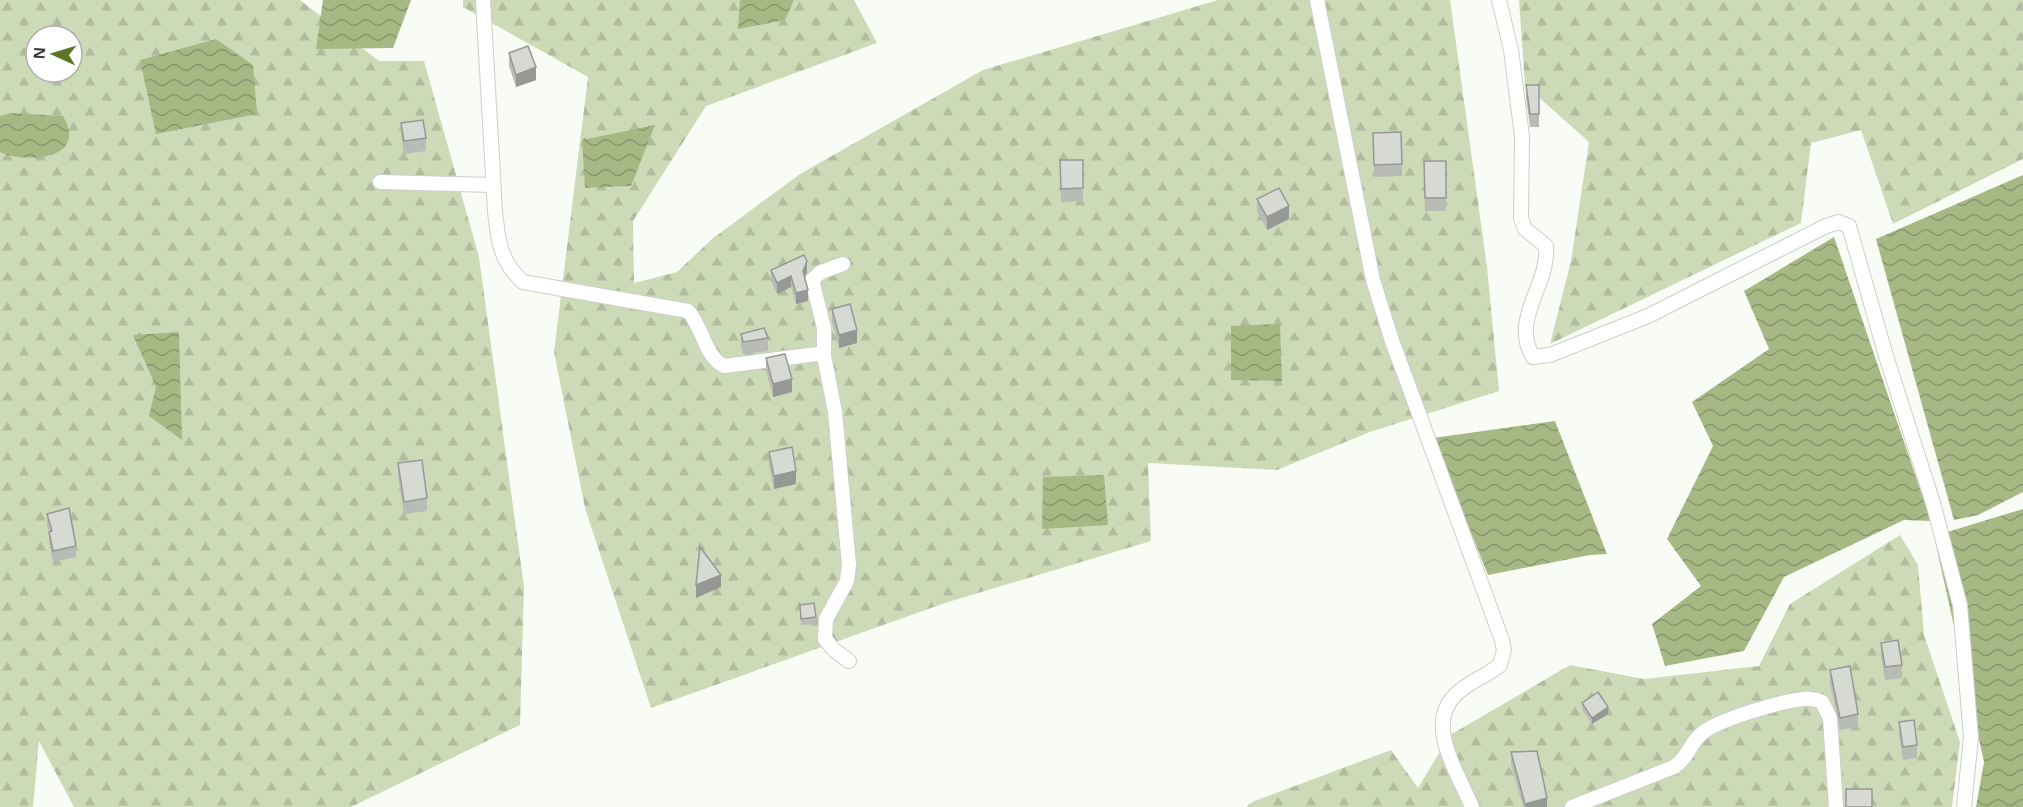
<svg xmlns="http://www.w3.org/2000/svg" width="2023" height="807" font-family="Arial,sans-serif">
<style>
.forest{fill:url(#forest-firs);fill-rule:evenodd}
.water{fill:url(#water-waves)}
.lines{fill:none;stroke-linecap:round;stroke-linejoin:round}
.minor-casing{stroke:#cccfc8;stroke-width:16}
.minor{stroke:#fff;stroke-width:14}
.wall{fill:#b9bbb5}
.shaded-wall{fill:#969894}
.building{fill:#d7d9d3;stroke:#969894;stroke-width:1.5}
</style>
<defs>
<pattern id="forest-firs" width="22" height="20" patternUnits="userSpaceOnUse" patternTransform="scale(1.5)"><rect width="22" height="20" fill="#cddab8"/><path d="M5 1l3.5 6h-7zM16 11l3.5 6h-7z" fill="#b1bc9f"/></pattern>
<pattern id="water-waves" width="16" height="10" patternUnits="userSpaceOnUse" patternTransform="scale(1.5)"><rect width="16" height="10" fill="#a6b985"/><path d="M0 5q4-4 8 0t8 0" fill="none" stroke="#88976e"/></pattern>
</defs>
<rect width="100%" height="100%" fill="#f9fcf5"/>
<!-- forest -->
<g class="forest">
<path d="M0,0H300L379,61H424L479,257L524,587L520,725L351,807H74L39,741L33,807H0ZM36,36H72V72H36Z"/>
<polygon points="463,0 854,0 877,43 706,106 633,221 634,283 677,272 712,239 800,174 983,70 1218,0 1450,0 1487,267 1499,391 1370,432 1277,470 1148,463 1151,541 945,603 651,708 585,508 554,352 588,77 463,7"/>
<polygon points="1519,0 2023,0 2023,159 1893,224 1861,130 1811,143 1801,223 1550,344 1571,261 1589,142 1525,85"/>
<polygon points="1900,535 1918,565 1924,635 1960,742 1952,807 1246,807 1252,802 1391,750 1418,788 1450,735 1570,665 1644,679 1759,666 1790,604"/>
</g>
<!-- water -->
<g class="water">
<polygon points="323,0 411,0 393,48 316,49"/>
<polygon points="740,0 794,0 785,20 738,29"/>
<polygon points="216,39 253,65 257,114 156,134 140,60"/>
<path d="M11,113L63,116C89,160 26,164 0,152V116Z"/>
<polygon points="655,125 631,186 585,188 582,140"/>
<polygon points="2023,175 2023,492 1978,515 1954,520 1876,239"/>
<polygon points="1834,237 1931,521 1904,520 1784,577 1744,651 1665,666 1652,624 1701,586 1667,539 1713,446 1692,402 1769,349 1744,291"/>
<polygon points="1280,324 1282,381 1231,380 1231,326"/>
<polygon points="179,332 182,440 149,416 156,387 133,335"/>
<polygon points="1555,421 1607,554 1590,555 1488,575 1433,438"/>
<polygon points="1104,475 1108,525 1042,529 1043,477"/>
<polygon points="2023,509 2023,807 1976,807 1984,762 1934,536"/>
</g>
<g class="lines">
<defs>
<g id="minor">
<path d="M483,0L495,211C498,241 500,261 523,282L688,311C703,327 704,356 724,366L817,354L824,356L835,412L849,565L847,581L826,619L825,639L834,650L849,661"/>
<path d="M1317,0L1373,280L1391,338L1502,640L1504,650L1500,665C1488,675 1473,680 1461,690C1421,720 1457,770 1472,807"/>
<path d="M1499,0L1511,50L1522,136L1521,218L1525,229L1546,246C1550,284 1510,319 1533,357L1550,355L1648,316L1826,226L1839,222L1849,226L1886,356L1933,503L1960,605L1971,737L1964,807"/>
<polyline points="380,182 493,185"/>
<polyline points="824,356 824,328 812,280 821,272 843,264"/>
<path d="M1572,807L1674,767C1688,758 1689,745 1700,735C1715,720 1782,701 1804,699C1810,698 1817,700 1822,702L1830,718L1836,807"/>
</g>
</defs>
<!-- minor casing -->
<use href="#minor" class="minor-casing"/>
<!-- minor -->
<use href="#minor" class="minor"/>
</g>
<!-- wall -->
<g class="wall">
<polygon points="509,53 536,80 516,87 509,66"/>
<polygon points="1526,85 1539,85 1539,127 1530,127 1526,98"/>
<polygon points="401,123 426,138 426,151 404,154 401,136"/>
<polygon points="1401,132 1402,176 1374,177 1373,133"/>
<polygon points="1060,160 1083,160 1083,201 1061,202"/>
<polygon points="1424,161 1446,161 1446,211 1425,211"/>
<polygon points="1257,199 1289,219 1267,230 1257,211"/>
<polygon points="771,270 807,272 805,278 808,301 796,304 791,287 777,294 771,281"/>
<polygon points="832,309 857,343 839,348 832,322"/>
<polygon points="741,334 768,338 768,351 743,354 741,347"/>
<polygon points="766,358 792,392 773,397 766,370"/>
<polygon points="769,452 796,484 774,489 769,465"/>
<polygon points="398,463 427,498 427,511 404,514 398,476"/>
<polygon points="47,514 76,546 76,557 53,562 49,543 49,532 47,525"/>
<polygon points="800,605 816,617 816,624 801,625"/>
<polygon points="1881,643 1902,665 1902,678 1885,680 1881,655"/>
<polygon points="1830,670 1858,714 1858,727 1840,730 1830,683"/>
<polygon points="1582,703 1608,714 1592,724 1582,709"/>
<polygon points="1899,722 1917,745 1917,758 1903,760 1899,735"/>
<polygon points="1511,752 1547,807 1523,807 1511,764"/>
</g>
<!-- shaded-wall -->
<g class="shaded-wall">
<polygon points="536,67 536,80 516,87 516,75"/>
<polygon points="1289,206 1289,219 1267,230 1267,217"/>
<polygon points="807,261 807,272 803,282 803,271"/>
<polygon points="791,276 791,287 777,294 777,283"/>
<polygon points="808,290 808,301 796,304 796,293"/>
<polygon points="857,330 857,343 839,348 839,335"/>
<polygon points="792,379 792,392 773,397 773,384"/>
<polygon points="796,471 796,484 774,489 774,476"/>
<polygon points="721,575 721,587 696,598 696,585"/>
<polygon points="1608,707 1608,714 1592,724 1592,718"/>
<polygon points="1547,798 1547,807 1525,807 1525,804"/>
</g>
<!-- building -->
<g class="building">
<polygon points="528,46 536,67 516,75 509,53"/>
<polygon points="1526,85 1539,85 1539,114 1530,114"/>
<polygon points="423,120 426,138 404,141 401,123"/>
<polygon points="1401,132 1402,164 1374,165 1373,133"/>
<polygon points="1060,160 1083,160 1083,188 1061,189"/>
<polygon points="1424,161 1446,161 1446,198 1425,198"/>
<polygon points="1279,188 1289,206 1267,217 1257,199"/>
<polygon points="804,255 807,261 803,271 808,290 796,293 791,276 777,283 771,270"/>
<polygon points="850,304 857,330 839,335 832,309"/>
<polygon points="764,328 768,338 743,342 741,334"/>
<polygon points="785,354 792,379 773,384 766,358"/>
<polygon points="792,447 796,471 774,476 769,452"/>
<polygon points="422,460 427,498 404,502 398,463"/>
<polygon points="69,508 76,546 53,551 49,532 52,531 47,514"/>
<polygon points="700,547 721,575 696,585"/>
<polygon points="814,603 816,617 801,619 800,605"/>
<polygon points="1898,640 1902,665 1885,667 1881,643"/>
<polygon points="1850,666 1858,714 1840,718 1830,670"/>
<polygon points="1598,692 1608,707 1592,718 1582,703"/>
<polygon points="1914,720 1917,745 1903,747 1899,722"/>
<polygon points="1537,751 1547,798 1525,804 1511,752"/>
<rect x="1846" y="789" width="26" height="18"/>
</g>
<!-- north arrow -->
<g transform="translate(54 54) rotate(274)"><circle r="28" fill="#ffffff" stroke="#afafaf" stroke-width="1.5"/>
<path d="M0-4.5L10 22L0 15L-10 22Z" fill="#5c7425"/>
<text y="-9" font-size="16" font-weight="bold" text-anchor="middle" fill="#373836">N</text>
</g>
</svg>
